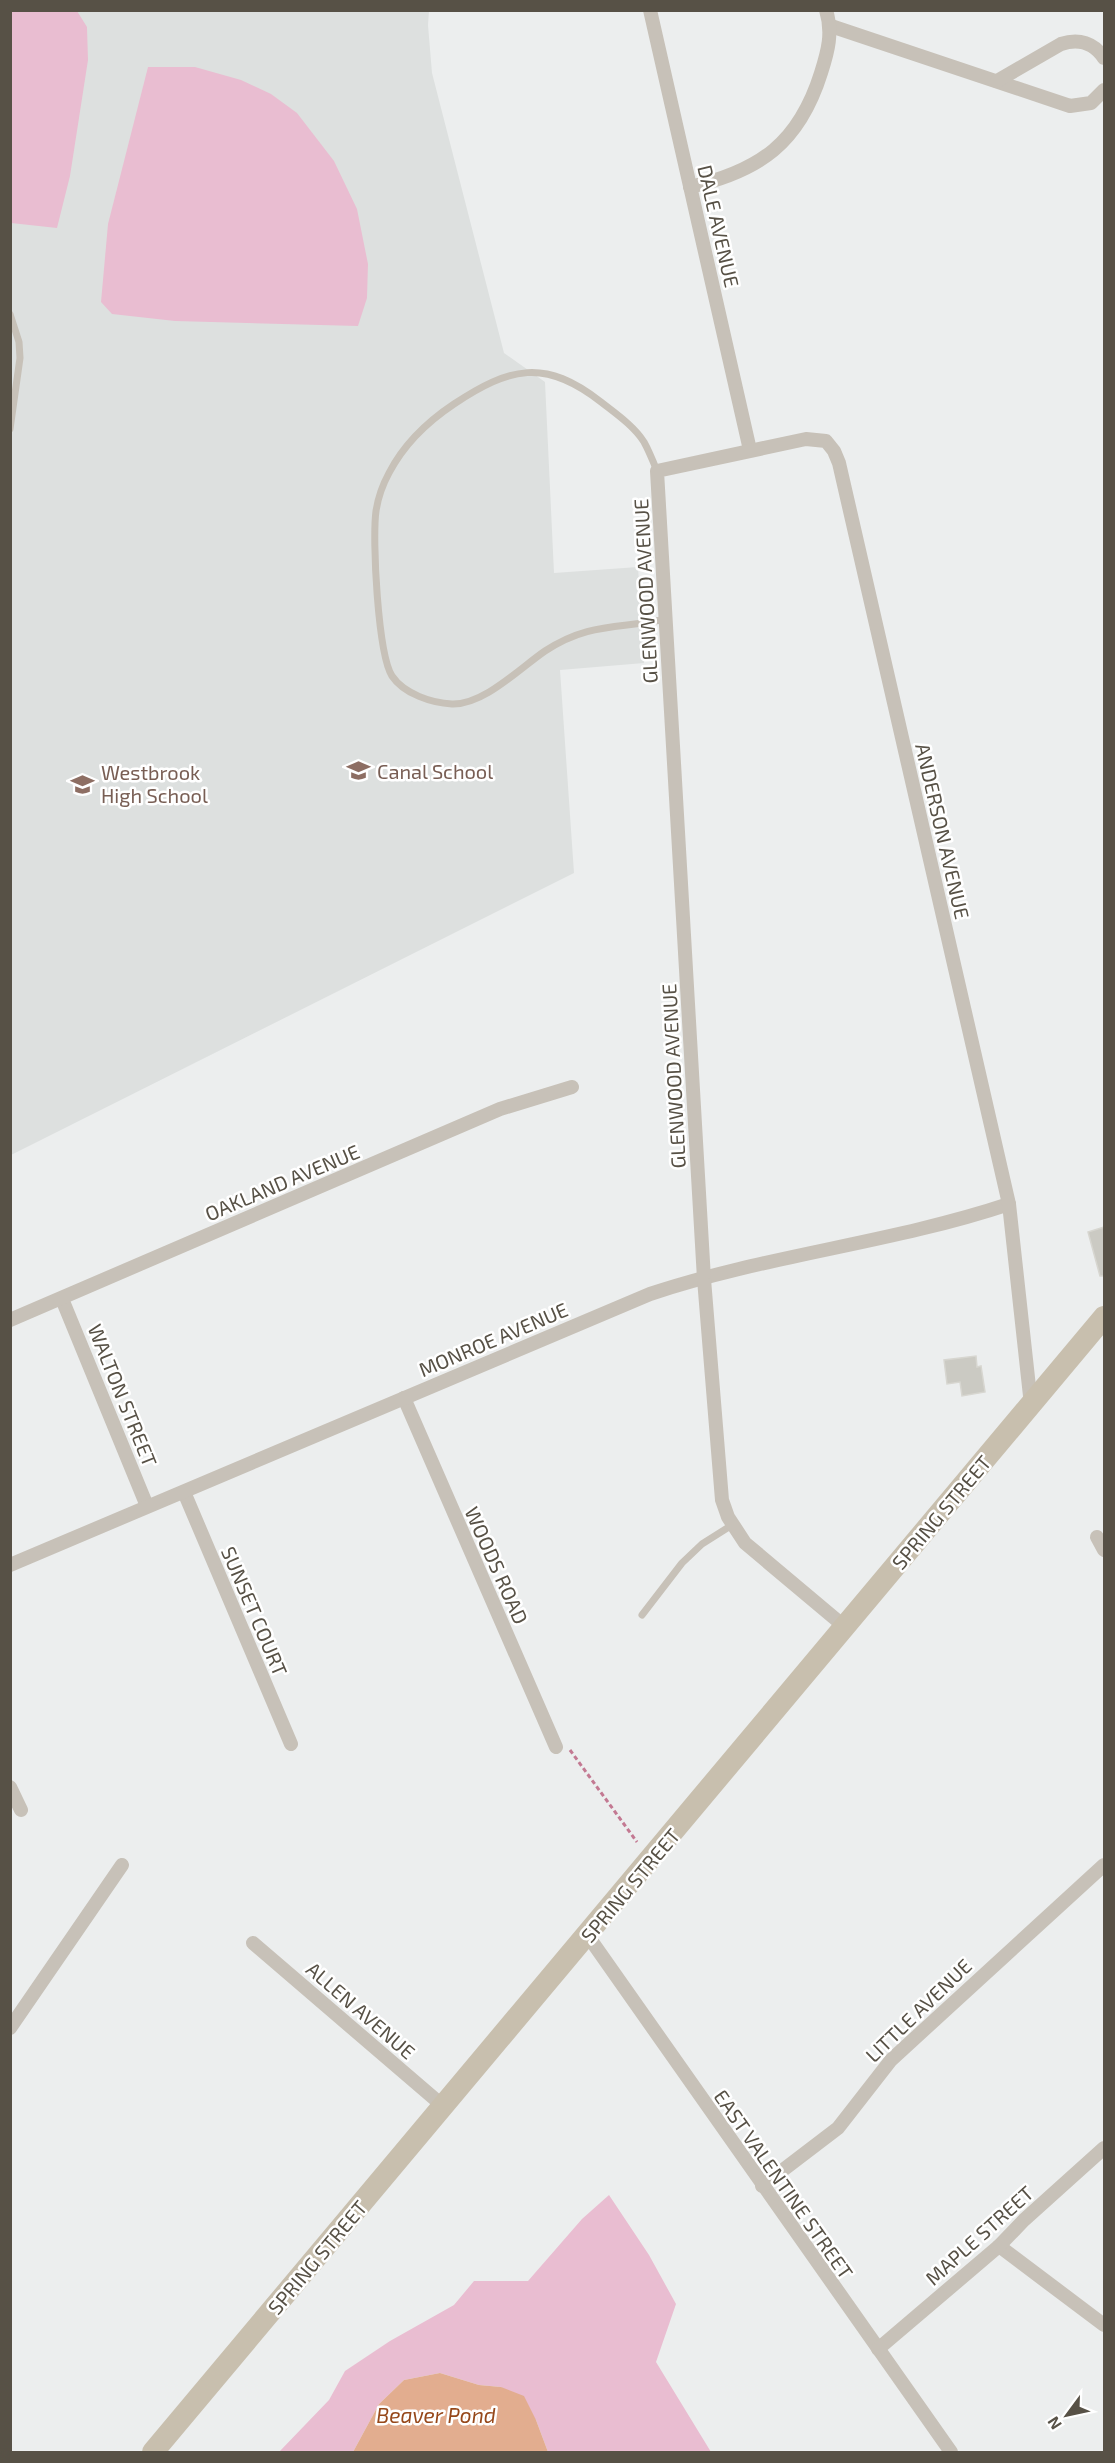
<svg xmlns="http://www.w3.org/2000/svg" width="1115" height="2463" font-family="'Exo 2',sans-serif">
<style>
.education{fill:#dde0df}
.green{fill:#e9bdd1}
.water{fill:#e2ad8f}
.building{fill:#cbcac3;stroke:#d7d6d0;stroke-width:1.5}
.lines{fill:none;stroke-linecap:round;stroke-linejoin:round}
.path{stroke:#c37992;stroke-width:3;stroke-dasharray:4.5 3;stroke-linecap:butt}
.service{stroke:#c7c1b8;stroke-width:7}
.minor{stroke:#c7c1b8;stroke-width:14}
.primary{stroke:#c8bfae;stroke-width:22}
.labels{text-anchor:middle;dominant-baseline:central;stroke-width:5;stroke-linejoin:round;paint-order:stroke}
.street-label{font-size:20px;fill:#575146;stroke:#fff}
.education-label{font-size:20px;fill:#785e54;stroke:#fff;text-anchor:start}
.water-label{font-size:21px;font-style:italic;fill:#96481a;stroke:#fff}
</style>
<rect width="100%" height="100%" fill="#eceeee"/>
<!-- education -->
<polygon class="education" points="11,11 429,11 428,25 432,73 504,353 545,382 554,573 638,567 644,663 560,670 574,873 11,1155"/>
<!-- green -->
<g class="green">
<polygon points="11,10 77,11 87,27 88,60 70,176 57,228 11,223"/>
<polygon points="148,67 195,67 241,80 271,94 297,113 334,161 357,209 368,264 367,298 358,326 175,321 112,314 101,302 108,224"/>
<polygon points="609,2195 649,2255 676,2304 656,2362 711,2452 548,2452 536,2420 501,2387 479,2385 440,2373 404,2380 379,2404 353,2452 279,2452 329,2400 345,2371 390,2341 454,2305 474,2281 528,2281 582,2219"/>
</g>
<!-- water -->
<polygon class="water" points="440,2373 479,2385 501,2387 524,2396 536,2420 548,2452 353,2452 379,2404 404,2380"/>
<!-- building -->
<g class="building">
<polygon points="1104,1227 1104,1276 1100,1276 1088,1232"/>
<polygon points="976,1356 977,1367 981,1366 985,1392 962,1396 960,1382 947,1384 944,1360"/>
</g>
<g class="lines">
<!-- path -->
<polyline class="path" points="570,1750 637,1842"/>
<!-- service -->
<g class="service">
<polyline points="10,314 19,342 20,358 10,429"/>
<path d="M657,471C653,461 649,451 644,442C634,426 615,413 601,402C545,358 510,367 454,404C427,422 404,444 389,473C383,484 378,498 376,511C372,539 378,654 392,676C404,694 432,703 452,704C484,705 520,668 545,651C589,622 619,629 666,619"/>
<polyline points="642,1615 682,1563 702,1544 732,1525"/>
</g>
<!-- minor -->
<g class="minor">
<polyline points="650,10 750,450"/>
<polyline points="831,26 1070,106 1091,103 1104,90"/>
<path d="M997,81L1061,44C1079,38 1094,43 1104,58"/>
<path d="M690,187C760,171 799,143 821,73C828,51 833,33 826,10"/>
<polyline points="62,1299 147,1506"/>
<polyline points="10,1320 500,1109 572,1087"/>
<polyline points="404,1398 556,1747"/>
<polyline points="184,1492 291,1744"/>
<polyline points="1097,1537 1104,1550"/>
<path d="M10,1565L650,1294C767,1255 892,1243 1009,1204"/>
<polyline points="845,1627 745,1543 728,1517 722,1500 704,1279 657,471 806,439 826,441 834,451 839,463 1009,1204 1031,1405"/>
<polyline points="10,1787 21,1810"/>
<polyline points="588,1936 951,2452"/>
<polyline points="253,1943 443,2106"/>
<polyline points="10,2028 122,1865"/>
<polyline points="762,2186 838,2128 891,2060 1104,1865"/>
<polyline points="999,2246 1104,2325"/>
<polyline points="878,2349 999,2246 1024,2220 1104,2148"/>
</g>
<!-- primary -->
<polyline class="primary" points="153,2452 1104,1317"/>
</g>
<!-- icons -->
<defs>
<symbol id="school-bare" viewBox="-9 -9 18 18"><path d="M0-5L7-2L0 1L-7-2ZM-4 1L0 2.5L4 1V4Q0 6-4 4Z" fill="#8d6e63" stroke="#fff" stroke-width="2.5" paint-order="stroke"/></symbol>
</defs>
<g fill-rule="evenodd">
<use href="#school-bare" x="342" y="754" width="33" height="33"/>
<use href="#school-bare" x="66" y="768" width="33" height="33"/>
</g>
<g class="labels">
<!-- street labels -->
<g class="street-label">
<text transform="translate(719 226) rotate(77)">DALE AVENUE</text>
<text transform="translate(645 591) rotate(-93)">GLENWOOD AVENUE</text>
<text transform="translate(943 831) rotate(77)">ANDERSON AVENUE</text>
<text transform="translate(673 1076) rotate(-93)">GLENWOOD AVENUE</text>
<text transform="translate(282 1182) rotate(-23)">OAKLAND AVENUE</text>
<text transform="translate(493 1339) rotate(-23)">MONROE AVENUE</text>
<text transform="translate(123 1395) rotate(68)">WALTON STREET</text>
<text transform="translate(941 1512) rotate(-50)">SPRING STREET</text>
<text transform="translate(497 1565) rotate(66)">WOODS ROAD</text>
<text transform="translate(255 1611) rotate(67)">SUNSET COURT</text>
<text transform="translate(630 1885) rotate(-50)">SPRING STREET</text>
<text transform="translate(361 2010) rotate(41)">ALLEN AVENUE</text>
<text transform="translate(918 2010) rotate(-44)">LITTLE AVENUE</text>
<text transform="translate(784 2184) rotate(55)">EAST VALENTINE STREET</text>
<text transform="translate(979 2235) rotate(-42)">MAPLE STREET</text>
<text transform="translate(317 2257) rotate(-50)">SPRING STREET</text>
</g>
<!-- education labels -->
<g class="education-label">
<text x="377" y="771">Canal School</text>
<text x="101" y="772">Westbrook<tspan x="101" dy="23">High School</tspan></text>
</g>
<!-- water labels -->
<g class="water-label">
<text x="436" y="2414">Beaver Pond</text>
</g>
</g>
<!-- border -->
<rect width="1115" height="2463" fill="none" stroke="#575146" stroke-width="24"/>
<!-- north arrow -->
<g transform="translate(1067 2415) rotate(237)" stroke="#ffffff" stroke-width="4.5" paint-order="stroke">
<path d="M0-4.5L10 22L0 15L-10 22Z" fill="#575146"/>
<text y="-9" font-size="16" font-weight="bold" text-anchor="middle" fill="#575146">N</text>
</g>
</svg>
